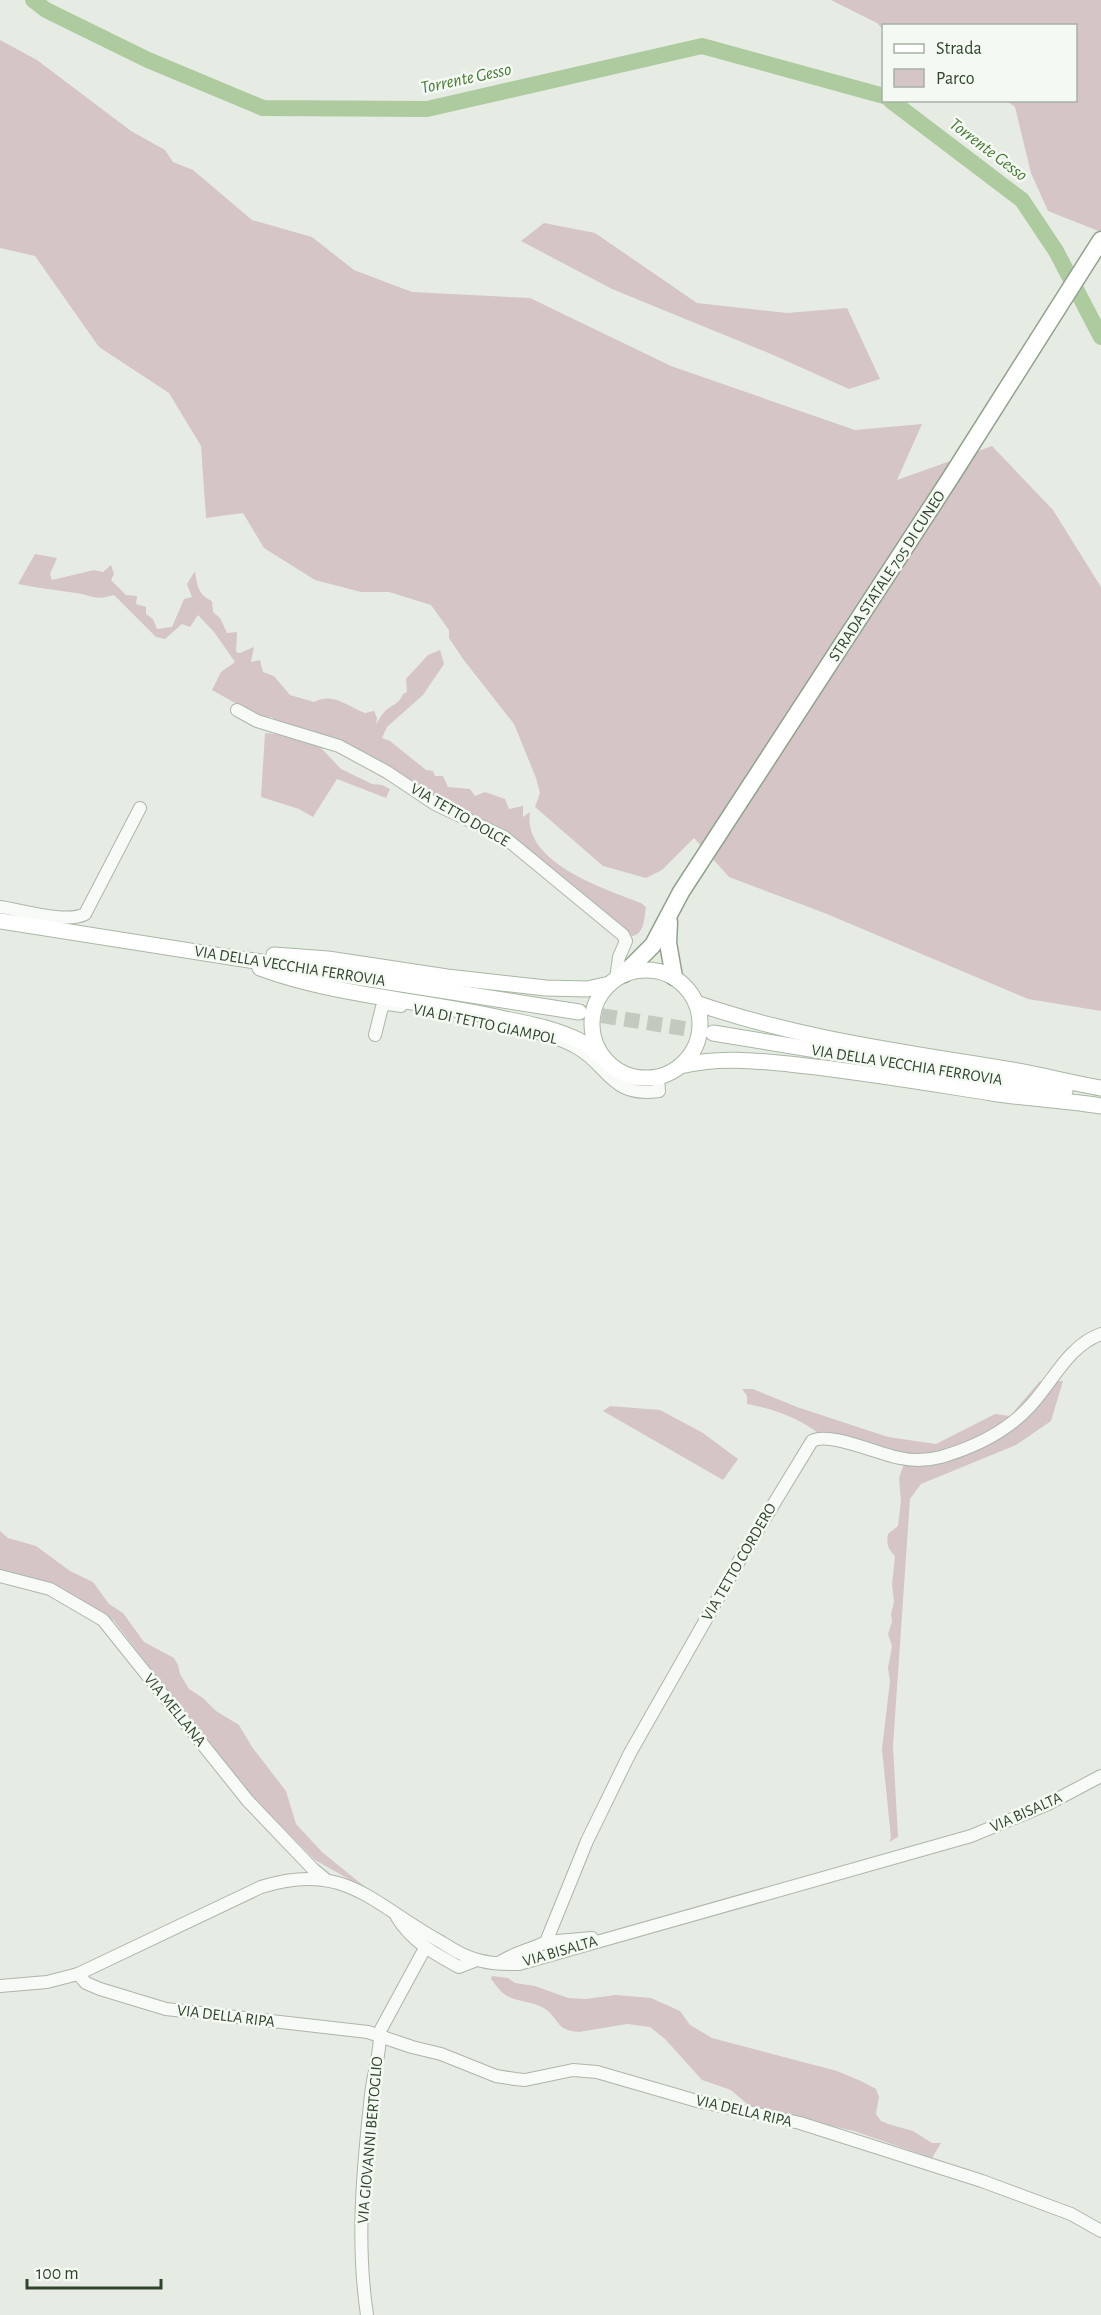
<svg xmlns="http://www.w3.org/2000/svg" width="1101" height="2315" font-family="'Alegreya Sans',sans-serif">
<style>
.green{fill:#d5c5c7}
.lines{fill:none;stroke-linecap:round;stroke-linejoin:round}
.river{stroke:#aecb9f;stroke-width:16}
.major-tunnel{stroke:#c2cabf;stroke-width:15;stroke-dasharray:15 8;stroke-linecap:butt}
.minor-casing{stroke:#acb6a9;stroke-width:14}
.major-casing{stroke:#a8b7a3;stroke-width:17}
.highway-casing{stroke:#91a28b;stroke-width:19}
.minor{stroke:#f7faf6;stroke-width:12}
.major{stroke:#fff;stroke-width:15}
.highway{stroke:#fff;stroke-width:16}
.labels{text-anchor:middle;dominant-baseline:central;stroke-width:5;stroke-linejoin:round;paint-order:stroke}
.street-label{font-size:16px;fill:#30442b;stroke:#f5f9f4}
.water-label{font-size:18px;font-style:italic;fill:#497835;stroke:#f5f9f4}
</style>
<rect width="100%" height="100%" fill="#e6ece4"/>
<!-- green -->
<g class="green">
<polygon points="831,0 1101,0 1101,232 1048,211 1031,173 1015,107 1007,101 1076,100 1076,26 884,26 883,29 877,23"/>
<polygon points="0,40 37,60 131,131 165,150 173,162 193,170 252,220 312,237 354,270 412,292 530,298 671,366 855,430 922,424 897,480 992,446 1053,510 1101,587 1101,1011 1028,999 827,914 729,877 694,838 662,870 646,878 603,866 535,807 540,793 536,778 514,724 463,659 449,638 449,630 431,605 389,592 361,592 315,580 264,548 243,513 206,518 201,446 169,393 99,347 35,256 0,248"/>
<polygon points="544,223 595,233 697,303 787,313 847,308 880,379 849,389 771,354 612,289 521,241"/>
<path d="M35,554L57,558L50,574L52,580L94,570L103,572L111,565L114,574L111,580L126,595L137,596L136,604L146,607V614L153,619L157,629L172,627L184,599L192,597L187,584L195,571C197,585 198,595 212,601L213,612L220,618L227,633L237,632L236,652L240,653L254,647L251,662L260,660L263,672L274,676L290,695L314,702C334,692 346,706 365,713L374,711L377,718L376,724C379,720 381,715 385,711C392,704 399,705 403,694L407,692L406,679L428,655L440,650L444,664L423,695L387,727L382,738L390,741L426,770L433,771L435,776H443L448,787L470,789L475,796L485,792L505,799L509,809L523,806V817L530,812C522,863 605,889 641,903L646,907C644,918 645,934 632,936L541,863L513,836L431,798L393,768L326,736L305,739L321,748L341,769L372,784L382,785L390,789L386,798L337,779L313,817L299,809L261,797L265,733L287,735L288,727L271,717H260L212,690L221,672L235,662L214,632L198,615L190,627L182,624L165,639L156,637L114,595C92,601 96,596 76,593C57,590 38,588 18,584Z"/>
<path d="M1040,1381H1063L1051,1421L1016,1445L921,1484L910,1499L893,1746L898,1837L889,1842L891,1838L882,1749L890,1681L888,1668L892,1646L888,1634L892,1622L891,1614L894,1602L892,1585L895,1556C888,1549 886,1544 888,1534L898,1526L901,1501L899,1478L906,1458L818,1433C797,1417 773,1409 747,1404V1396L742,1389H753L797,1407L888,1437L936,1444L995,1414L1010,1416Z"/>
<polygon points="610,1406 660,1410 703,1433 738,1459 723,1480 603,1411"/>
<path d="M0,1531L8,1538L36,1546L70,1571L93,1582L109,1604L123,1613L144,1642L174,1658L178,1665L180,1674L189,1689L203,1698L216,1711L239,1725L252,1747L286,1791L296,1824L322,1852L370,1891L315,1860L241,1786L114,1621C77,1593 44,1584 0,1573Z"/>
<path d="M492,1976L508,1978L515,1983L535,1986L568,1998L585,1999L616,1995L651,1998L680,2011L690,2025L712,2038L837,2071L861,2081L876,2089L879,2097L876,2114L881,2121L888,2124L913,2131L932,2143H941L932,2158L854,2131L757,2109L747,2104L731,2090L702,2080L665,2039L650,2027L627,2024L579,2032C557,2030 560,2022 548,2011C536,2001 520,2003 507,1996C500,1992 496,1985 491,1979Z"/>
</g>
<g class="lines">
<!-- river -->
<g class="river">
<polyline points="33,0 46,10 148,60 263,108 427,109 702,46 884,96"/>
<polyline points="890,100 1022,200 1056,251 1101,337"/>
</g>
<!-- major-tunnel -->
<polyline class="major-tunnel" points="579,1012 713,1033"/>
<defs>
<g id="minor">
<polyline points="237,710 257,721 339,746 387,772 435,804 504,837 623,935 626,941 619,957 616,979"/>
<path d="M0,907C22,910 66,924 85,914L140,808"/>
<path d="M506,1026C529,1031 557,1036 577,1048C609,1066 611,1098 659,1091L658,1077"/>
<polyline points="375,1035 382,1007 388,1004 401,1006"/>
<polyline points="0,1576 50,1589 103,1620 248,1801 313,1869 325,1879"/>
<path d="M397,1917C411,1941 435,1954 459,1967L477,1960"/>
<polyline points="546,1942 592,1938"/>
<path d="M499,1963C513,1953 530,1950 546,1942L587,1841L630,1753L742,1556L812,1441C829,1431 880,1455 900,1458C913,1461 929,1460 941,1457C975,1447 1008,1431 1031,1405C1054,1380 1068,1346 1101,1334"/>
<polyline points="78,1974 86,1983 100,1989 166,2009 368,2032 412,2047 441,2054 496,2076 515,2079 525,2080 573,2070 597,2072 697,2101 800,2123 982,2181 1071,2214 1101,2231"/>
<path d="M0,1986L47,1982L78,1974L261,1887C346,1860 373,1905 441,1942C452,1949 464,1957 478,1960C491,1964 505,1964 519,1964L971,1836L1048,1804L1101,1776"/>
<path d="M367,2315C356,2242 363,2168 371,2095C373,2074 381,2052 380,2031L425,1948"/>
</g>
<g id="major">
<polyline points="0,921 579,1012"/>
<polyline points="274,955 328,959 447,977 546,988 587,989 610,984"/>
<path d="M260,968C338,997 424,1000 505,1019C530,1024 557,1029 580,1041C589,1045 597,1054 605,1060"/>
<circle cx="646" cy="1024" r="54"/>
<path d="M696,1003C800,1039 904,1052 1012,1070C1042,1075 1071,1083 1101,1088"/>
<polyline points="713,1033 1065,1091"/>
<path d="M680,1066C719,1056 759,1061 798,1065C863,1072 928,1083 992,1093C1028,1099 1065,1100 1101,1106"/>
</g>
<g id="highway">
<polyline points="669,922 668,943 674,977"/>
<polyline points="624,974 653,945 681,892 949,480 1101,240"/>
</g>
</defs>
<!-- minor casing -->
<use href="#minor" class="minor-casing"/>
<!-- major casing -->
<use href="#major" class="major-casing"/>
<!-- highway casing -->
<use href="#highway" class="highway-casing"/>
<!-- minor -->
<use href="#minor" class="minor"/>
<!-- major -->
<use href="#major" class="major"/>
<!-- highway -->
<use href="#highway" class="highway"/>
</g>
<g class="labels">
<!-- street labels -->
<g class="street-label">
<text transform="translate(887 576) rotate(-57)">STRADA STATALE 705 DI CUNEO</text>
<text transform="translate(460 815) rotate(30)">VIA TETTO DOLCE</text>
<text transform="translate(290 966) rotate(9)">VIA DELLA VECCHIA FERROVIA</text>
<text transform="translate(485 1024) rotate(12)">VIA DI TETTO GIAMPOL</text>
<text transform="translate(907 1065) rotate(9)">VIA DELLA VECCHIA FERROVIA</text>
<text transform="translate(739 1562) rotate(-60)">VIA TETTO CORDERO</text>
<text transform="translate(175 1710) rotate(51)">VIA MELLANA</text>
<text transform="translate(1026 1812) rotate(-24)">VIA BISALTA</text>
<text transform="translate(560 1951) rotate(-16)">VIA BISALTA</text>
<text transform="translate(226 2016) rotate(7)">VIA DELLA RIPA</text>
<text transform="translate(744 2111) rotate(13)">VIA DELLA RIPA</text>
<text transform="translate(370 2140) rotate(-85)">VIA GIOVANNI BERTOGLIO</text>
</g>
<!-- water labels -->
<g class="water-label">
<text transform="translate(466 79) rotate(-12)">Torrente Gesso</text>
<text transform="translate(988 150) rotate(37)">Torrente Gesso</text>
</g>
</g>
<!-- legend -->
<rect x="882" y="24" width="195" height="78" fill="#f5f9f4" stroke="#a6b1a4" stroke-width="1.5"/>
<rect x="894" y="44" width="30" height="9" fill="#ffffff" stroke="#a6b1a4" stroke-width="1.5"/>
<text x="936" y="54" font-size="18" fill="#30442b">Strada</text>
<rect x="894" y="69" width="30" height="18" fill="#d5c5c7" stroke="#a6b1a4" stroke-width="1.5"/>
<text x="936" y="84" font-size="18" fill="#30442b">Parco</text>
<!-- scale -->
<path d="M27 2279v9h134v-9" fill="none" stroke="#30442b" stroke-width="3"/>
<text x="36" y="2279" font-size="18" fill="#30442b" stroke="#f5f9f4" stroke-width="4.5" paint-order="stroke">100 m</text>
</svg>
